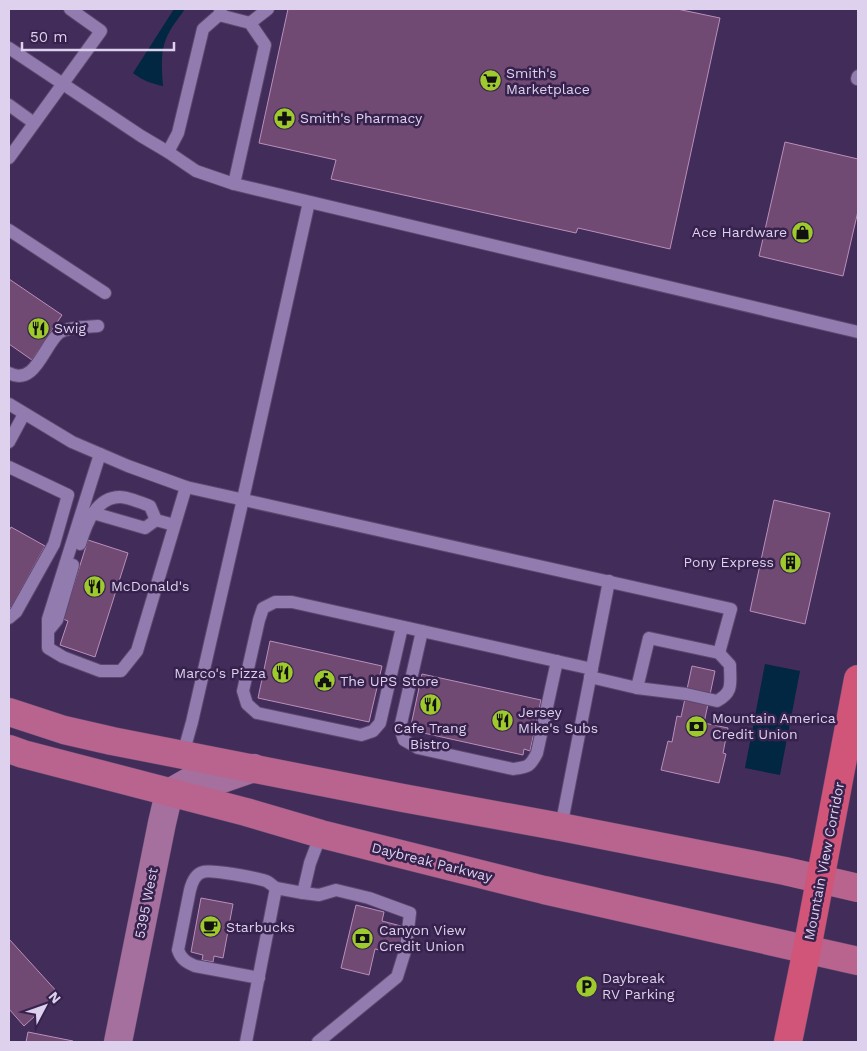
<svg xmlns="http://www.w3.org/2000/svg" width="867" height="1051" font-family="'Work Sans',sans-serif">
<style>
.water{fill:#012742}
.building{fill:#704a72;stroke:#b98fbb}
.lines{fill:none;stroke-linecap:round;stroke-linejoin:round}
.lane-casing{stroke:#5b486e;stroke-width:14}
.secondary-casing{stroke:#5b486e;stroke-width:29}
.primary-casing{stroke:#5b486e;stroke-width:29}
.highway-casing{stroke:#5b486e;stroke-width:29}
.lane{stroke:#927bae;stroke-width:12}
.secondary{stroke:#a56f9e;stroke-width:28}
.primary{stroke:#b8648e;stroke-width:28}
.highway{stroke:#d15479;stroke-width:28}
.labels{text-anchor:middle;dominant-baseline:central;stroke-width:5;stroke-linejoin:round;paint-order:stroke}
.poi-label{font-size:14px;fill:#ddd1ed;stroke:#37224e;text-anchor:start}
.street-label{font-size:14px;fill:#ddd1ed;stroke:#37224e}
</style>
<rect width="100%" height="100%" fill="#422c59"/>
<!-- water -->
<g class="water">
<path d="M174,9H185C179,18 170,28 166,39C160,53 162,71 163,86C152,84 142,80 133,73Z"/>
<polygon points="765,664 800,671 780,775 745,768"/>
</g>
<!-- building -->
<g class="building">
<polygon points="288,9 677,9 720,18 670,249 578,228 576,233 331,179 336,160 259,143"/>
<polygon points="785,142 858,159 858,211 843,276 759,256"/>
<polygon points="9,279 62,315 32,360 9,344"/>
<polygon points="774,500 830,513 805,624 750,611"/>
<polygon points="11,527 45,546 11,608 9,606 9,531"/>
<polygon points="88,540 128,553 95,657 60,645 68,621 63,619"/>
<polygon points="270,641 382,666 369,722 258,698"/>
<polygon points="692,666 715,671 704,723 728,728 723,753 726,754 719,783 661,770 668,741 672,742 677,716 681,717"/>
<polygon points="422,674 541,700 530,751 524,749 523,755 410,730"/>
<polygon points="201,898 233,904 223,958 214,956 213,962 202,960 203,955 191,952"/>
<polygon points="356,905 384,912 382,921 405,927 401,944 387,941 384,951 375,949 369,975 341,968"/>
<polygon points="9,939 59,994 24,1026 9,1009"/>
<polygon points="28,1032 73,1041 73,1042 26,1042"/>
</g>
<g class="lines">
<defs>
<g id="lane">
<polyline points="219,15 250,23 265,45 234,184"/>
<polyline points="250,23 268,9"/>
<polyline points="9,48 141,136 168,152 196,171 234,184 858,332"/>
<polyline points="857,79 858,76"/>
<polyline points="9,105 34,123"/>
<polyline points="168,152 178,133 203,29 219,15 221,9"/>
<polyline points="9,158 101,31 70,9"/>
<polyline points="9,230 105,293"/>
<path d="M9,373C35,387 44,345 59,333C67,327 88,327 98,326"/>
<polyline points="9,404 72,442 128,466 186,487 731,609 719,653 649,638 637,688 590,677"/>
<polyline points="9,442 24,414"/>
<polyline points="100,454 48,619 48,648 63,657 100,671 121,671 137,651 186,487"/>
<polyline points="9,467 68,495 54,544 16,612 9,618"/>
<polyline points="93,513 145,528 156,520"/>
<path d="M80,544C86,524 96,497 120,497C128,497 142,503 150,506L156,520L174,525"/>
<polyline points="402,627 380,723 373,731 361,735 257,713 247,704 243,691 259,620 263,608 275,602 292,602 592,669"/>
<polyline points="48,631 57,620 73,565"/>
<path d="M422,631L400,728L404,740L418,748L513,769C528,767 530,767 537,753L557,661"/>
<path d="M637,688L686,694L717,701C734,692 730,683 730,665L719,653"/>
<polyline points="183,754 192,722 243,499 309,202"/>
<polyline points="561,827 609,581"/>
<polyline points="303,893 319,895 336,890 369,898 410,913 406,948 397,977 318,1042"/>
<path d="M259,978L195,966C186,962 181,959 178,950L190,890C192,882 195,874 203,872C210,869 258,878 266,881C269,882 273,886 276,888"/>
<polyline points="246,1042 276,888 303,893 310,863 321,834"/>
</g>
<polyline id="secondary" points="118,1042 162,823 169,793 199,776 222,779 254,768"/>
<g id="primary">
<polyline points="9,712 64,730 112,741 403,798 561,827 785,871 858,888"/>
<polyline points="9,749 23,754 246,812 321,834 544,890 858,961"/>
</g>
<polyline id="highway" points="788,1042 807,949 858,679"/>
</defs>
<!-- lane casing -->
<use href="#lane" class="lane-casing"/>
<!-- secondary casing -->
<use href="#secondary" class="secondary-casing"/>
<!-- primary casing -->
<use href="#primary" class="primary-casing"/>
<!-- highway casing -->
<use href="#highway" class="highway-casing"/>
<!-- lane -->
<use href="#lane" class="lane"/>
<!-- secondary -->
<use href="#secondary" class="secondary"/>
<!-- primary -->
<use href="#primary" class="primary"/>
<!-- highway -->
<use href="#highway" class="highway"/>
</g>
<!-- icons -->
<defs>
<symbol id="supermarket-disc" viewBox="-11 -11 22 22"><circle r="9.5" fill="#9eca2e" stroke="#37224e"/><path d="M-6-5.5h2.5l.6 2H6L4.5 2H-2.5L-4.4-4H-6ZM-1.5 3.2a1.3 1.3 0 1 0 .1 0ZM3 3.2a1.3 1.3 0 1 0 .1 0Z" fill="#111"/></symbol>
<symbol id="pharmacy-disc" viewBox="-11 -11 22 22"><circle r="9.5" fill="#9eca2e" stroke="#37224e"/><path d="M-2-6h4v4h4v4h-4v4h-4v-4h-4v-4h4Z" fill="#111"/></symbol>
<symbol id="shop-disc" viewBox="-11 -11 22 22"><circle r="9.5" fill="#9eca2e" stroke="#37224e"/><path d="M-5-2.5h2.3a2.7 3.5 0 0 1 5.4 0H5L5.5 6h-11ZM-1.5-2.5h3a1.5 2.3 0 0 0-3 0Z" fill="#111"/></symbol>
<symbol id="restaurant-disc" viewBox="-11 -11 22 22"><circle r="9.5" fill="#9eca2e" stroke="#37224e"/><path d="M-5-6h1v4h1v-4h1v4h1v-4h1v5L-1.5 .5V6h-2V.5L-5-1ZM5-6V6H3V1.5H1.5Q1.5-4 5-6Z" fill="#111"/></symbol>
<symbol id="building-disc" viewBox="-11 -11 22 22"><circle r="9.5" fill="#9eca2e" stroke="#37224e"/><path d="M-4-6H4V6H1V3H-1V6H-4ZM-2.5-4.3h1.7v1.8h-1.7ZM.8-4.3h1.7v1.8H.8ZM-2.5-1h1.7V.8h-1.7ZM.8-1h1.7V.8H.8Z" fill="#111"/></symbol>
<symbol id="civic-disc" viewBox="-11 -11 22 22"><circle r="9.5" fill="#9eca2e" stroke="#37224e"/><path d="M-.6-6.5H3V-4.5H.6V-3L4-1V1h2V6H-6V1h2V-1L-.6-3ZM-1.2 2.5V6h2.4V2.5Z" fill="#111"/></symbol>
<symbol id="bank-disc" viewBox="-11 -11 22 22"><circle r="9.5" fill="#9eca2e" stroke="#37224e"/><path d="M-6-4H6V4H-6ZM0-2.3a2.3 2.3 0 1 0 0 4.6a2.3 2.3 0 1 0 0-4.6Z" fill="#111"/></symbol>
<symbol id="cafe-disc" viewBox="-11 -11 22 22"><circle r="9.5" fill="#9eca2e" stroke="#37224e"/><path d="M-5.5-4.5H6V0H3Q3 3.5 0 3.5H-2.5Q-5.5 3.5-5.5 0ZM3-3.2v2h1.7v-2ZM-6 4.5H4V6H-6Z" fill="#111"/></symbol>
<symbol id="parking-disc" viewBox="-11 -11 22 22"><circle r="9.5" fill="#9eca2e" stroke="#37224e"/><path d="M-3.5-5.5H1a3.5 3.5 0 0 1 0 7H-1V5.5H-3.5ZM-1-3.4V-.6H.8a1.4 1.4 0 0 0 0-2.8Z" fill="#111"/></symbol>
</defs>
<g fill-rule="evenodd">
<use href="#supermarket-disc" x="478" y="68" width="25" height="25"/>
<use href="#pharmacy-disc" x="272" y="106" width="25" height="25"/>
<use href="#shop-disc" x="790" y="220" width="25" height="25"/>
<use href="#restaurant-disc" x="26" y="316" width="25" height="25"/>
<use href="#building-disc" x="778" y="550" width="25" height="25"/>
<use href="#restaurant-disc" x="82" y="574" width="25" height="25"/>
<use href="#restaurant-disc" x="270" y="660" width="25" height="25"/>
<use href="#civic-disc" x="312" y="668" width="25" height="25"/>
<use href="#restaurant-disc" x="418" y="692" width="25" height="25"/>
<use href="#restaurant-disc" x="490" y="708" width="25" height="25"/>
<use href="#bank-disc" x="684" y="714" width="25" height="25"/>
<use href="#cafe-disc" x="198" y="914" width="25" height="25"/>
<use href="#bank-disc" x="350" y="926" width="25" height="25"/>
<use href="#parking-disc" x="574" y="974" width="25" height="25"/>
</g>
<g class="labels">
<!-- poi labels -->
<g class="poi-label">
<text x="506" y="73">Smith's<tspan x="506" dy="16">Marketplace</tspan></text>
<text x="300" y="118">Smith's Pharmacy</text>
<text x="787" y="232" text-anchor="end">Ace Hardware</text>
<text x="54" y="328">Swig</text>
<text x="774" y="562" text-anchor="end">Pony Express</text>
<text x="111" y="586">McDonald's</text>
<text x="266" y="673" text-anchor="end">Marco's Pizza</text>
<text x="340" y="681">The UPS Store</text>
<text x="518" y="712">Jersey<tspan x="518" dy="16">Mike's Subs</tspan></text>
<text x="712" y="718">Mountain America<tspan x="712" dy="16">Credit Union</tspan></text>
<text x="430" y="728" text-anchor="middle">Cafe Trang<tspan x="430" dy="16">Bistro</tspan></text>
<text x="226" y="927">Starbucks</text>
<text x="379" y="930">Canyon View<tspan x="379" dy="16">Credit Union</tspan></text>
<text x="602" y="978">Daybreak<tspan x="602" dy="16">RV Parking</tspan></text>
</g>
<!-- street labels -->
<g class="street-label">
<text transform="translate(824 861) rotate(-79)">Mountain View Corridor</text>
<text transform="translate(432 862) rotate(14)">Daybreak Parkway</text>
<text transform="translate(146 903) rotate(-79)">5395 West</text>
</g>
</g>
<!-- border -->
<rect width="867" height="1051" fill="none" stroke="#ddd1ed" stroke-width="20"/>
<!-- north arrow -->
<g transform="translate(45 1006) rotate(49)" stroke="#37224e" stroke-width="4" paint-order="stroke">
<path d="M0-4L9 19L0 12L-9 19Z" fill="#ddd1ed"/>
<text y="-8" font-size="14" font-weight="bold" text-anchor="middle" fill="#ddd1ed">N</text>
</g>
<!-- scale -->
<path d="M22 42v8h152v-8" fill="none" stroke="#ddd1ed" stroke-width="2.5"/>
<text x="30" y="42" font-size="15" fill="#ddd1ed" stroke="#37224e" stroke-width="4" paint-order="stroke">50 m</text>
</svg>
